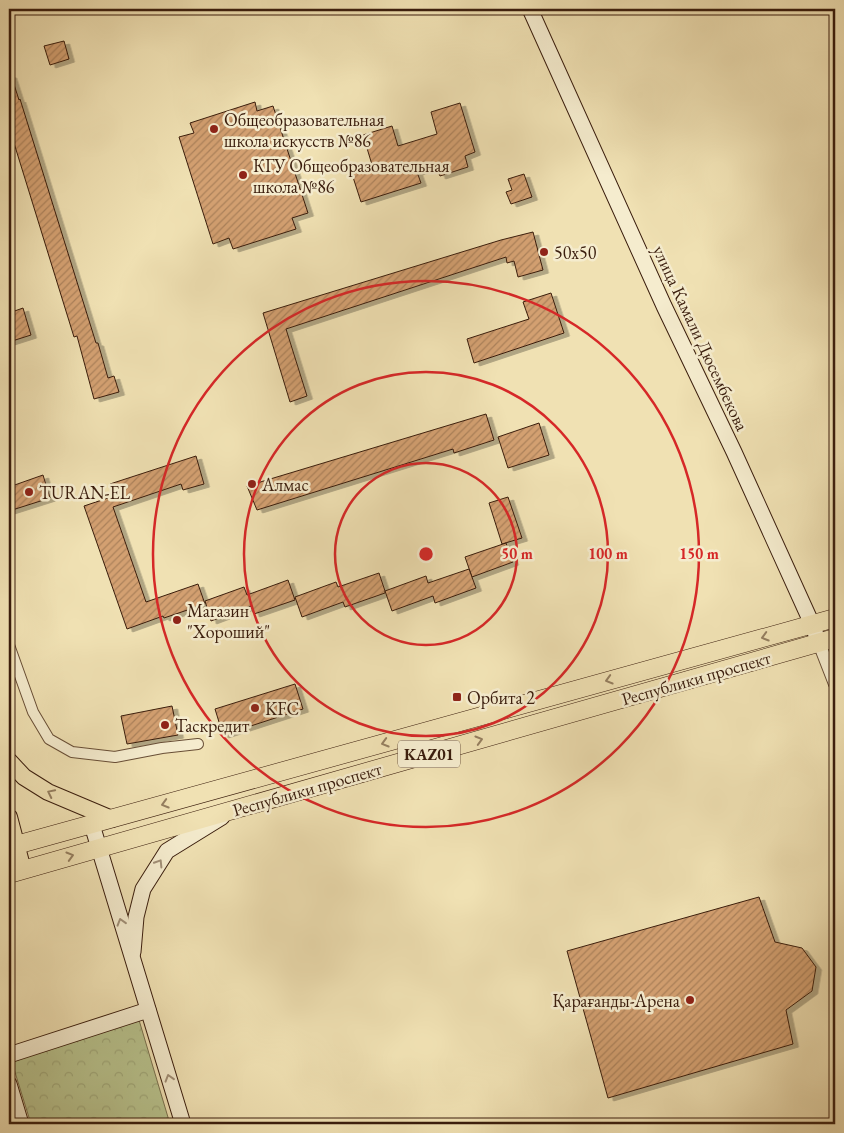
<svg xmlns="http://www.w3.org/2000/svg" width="844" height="1133" font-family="'EB Garamond',serif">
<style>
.park{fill:url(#park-crowns);stroke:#79704e}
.building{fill:url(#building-hatch);stroke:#3a1d0d;filter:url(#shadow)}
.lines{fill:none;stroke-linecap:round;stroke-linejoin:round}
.minor-casing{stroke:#684e36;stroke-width:12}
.tertiary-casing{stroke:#684e36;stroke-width:14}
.secondary-casing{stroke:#3a1d0d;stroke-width:17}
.primary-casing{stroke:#3a1d0d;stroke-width:18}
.trunk-casing{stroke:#3a1d0d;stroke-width:19}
.minor{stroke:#f5ecce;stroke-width:10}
.tertiary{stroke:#f5ecce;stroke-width:12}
.secondary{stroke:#f5ecce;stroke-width:15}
.primary{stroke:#f0e1b3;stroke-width:16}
.trunk{stroke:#f0e1b3;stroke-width:18}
.oneway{stroke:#957f60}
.oneway2{stroke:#a18f77}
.ring{fill:none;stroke:#d62828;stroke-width:2.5}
.poi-dot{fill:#8f2418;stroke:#f5ecce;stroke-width:2}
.labels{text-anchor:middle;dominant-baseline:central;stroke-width:5;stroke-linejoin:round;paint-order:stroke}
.shield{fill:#f5ecce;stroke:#725b47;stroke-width:1}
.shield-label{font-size:16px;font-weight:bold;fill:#3a1d0d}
.poi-label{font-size:18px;fill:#3a1d0d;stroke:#f5ecce;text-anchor:start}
.street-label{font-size:18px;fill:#3a1d0d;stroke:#f5ecce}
.centre{fill:#d62828;stroke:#f5ecce;stroke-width:2.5}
.ring-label{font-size:15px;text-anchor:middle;font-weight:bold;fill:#d62828;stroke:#f5ecce;stroke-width:5;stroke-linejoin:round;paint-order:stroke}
</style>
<defs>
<pattern id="park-crowns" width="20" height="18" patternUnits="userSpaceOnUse" patternTransform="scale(1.25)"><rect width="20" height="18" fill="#b8c38e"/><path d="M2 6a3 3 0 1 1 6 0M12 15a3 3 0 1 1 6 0" fill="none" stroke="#9fa779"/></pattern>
<pattern id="building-hatch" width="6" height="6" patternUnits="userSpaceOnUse" patternTransform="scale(1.25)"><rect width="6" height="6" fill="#d3a071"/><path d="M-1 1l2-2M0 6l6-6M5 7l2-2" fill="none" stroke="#ac825b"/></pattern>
<filter id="shadow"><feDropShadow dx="5.5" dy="3" stdDeviation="0" flood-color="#0004"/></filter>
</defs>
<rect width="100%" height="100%" fill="#f0e1b3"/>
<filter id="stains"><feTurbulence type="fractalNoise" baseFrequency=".004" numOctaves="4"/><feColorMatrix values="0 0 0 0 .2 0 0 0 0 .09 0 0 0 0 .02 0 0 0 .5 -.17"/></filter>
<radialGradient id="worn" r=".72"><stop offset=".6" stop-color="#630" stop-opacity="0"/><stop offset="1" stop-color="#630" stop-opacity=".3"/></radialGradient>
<!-- park -->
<polygon class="park" points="139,1020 170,1124 31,1124 10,1056"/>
<!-- building -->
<g class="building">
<polygon points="64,41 69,59 50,65 44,46"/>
<polygon points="9,75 11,75 19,100 20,99 96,343 98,343 108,378 114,376 119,392 94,399 77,336 74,337 9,127"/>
<polygon points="255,102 257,111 273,106 308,213 292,218 296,229 233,249 229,238 213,244 179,137 194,133 190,123"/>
<polygon points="460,103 475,152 465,156 468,167 440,176 436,166 417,172 421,183 361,202 352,174 373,168 363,135 392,126 398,146 437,134 431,112"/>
<polygon points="524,174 532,197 511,204 506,192 512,190 508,179"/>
<polygon points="533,232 543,270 518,277 514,261 507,263 506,257 286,329 307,396 290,402 263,313 501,240"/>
<polygon points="551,293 564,333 474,363 467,339 529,319 523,302"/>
<polygon points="23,308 31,335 9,342 9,313"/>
<polygon points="486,414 494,440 454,453 453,449 257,510 247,486"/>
<polygon points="539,423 549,455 508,468 498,437"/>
<polygon points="196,456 204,484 183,490 181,484 113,507 146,602 198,584 205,604 164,618 163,616 127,629 84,506 114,496 110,484"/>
<polygon points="43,475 50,498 9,511 9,487"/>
<polygon points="508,497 522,538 502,544 489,503"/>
<polygon points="506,543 513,562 472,577 465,557"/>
<polygon points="469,569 476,588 435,603 433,596 392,611 385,591 385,593 345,607 343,602 302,617 295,597 336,582 338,587 379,573 385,591 426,576 428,583"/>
<polygon points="288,580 295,600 254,614 251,606 211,621 205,601 244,587 247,595"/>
<polygon points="295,684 303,709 223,735 215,709"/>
<polygon points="172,706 178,735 127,744 121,716"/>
<polygon points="759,897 775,942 802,948 816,967 812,991 786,1010 793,1044 608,1098 567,951"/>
</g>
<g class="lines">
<defs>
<polyline id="minor" points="9,645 33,712 49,739 72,752 115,757 162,748 198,744"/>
<polyline id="tertiary" points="819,643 835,684"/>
<g id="secondary">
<polyline points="530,9 664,306 734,452 812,624 819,643"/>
<polyline points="92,825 183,1124"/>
<polyline points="133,952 136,917 143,889 167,851 222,817"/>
<polyline points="9,1055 148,1010"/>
<polyline points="9,1084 21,1124"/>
</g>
<g id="primary">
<polyline points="9,761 24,777 48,792 112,819"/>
<polyline points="9,817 23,870"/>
</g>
<g id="trunk">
<polyline points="9,847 835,618"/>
<polyline points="9,874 835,638"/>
</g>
</defs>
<!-- minor casing -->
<use href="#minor" class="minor-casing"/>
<!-- tertiary casing -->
<use href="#tertiary" class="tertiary-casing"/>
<!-- secondary casing -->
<use href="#secondary" class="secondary-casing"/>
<!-- primary casing -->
<use href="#primary" class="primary-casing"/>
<!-- trunk casing -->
<use href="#trunk" class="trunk-casing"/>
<!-- minor -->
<use href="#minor" class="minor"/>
<!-- tertiary -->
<use href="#tertiary" class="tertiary"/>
<!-- secondary -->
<use href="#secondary" class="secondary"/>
<!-- primary -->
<use href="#primary" class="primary"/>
<!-- trunk -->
<use href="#trunk" class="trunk"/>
</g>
<!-- one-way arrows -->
<defs><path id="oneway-chevron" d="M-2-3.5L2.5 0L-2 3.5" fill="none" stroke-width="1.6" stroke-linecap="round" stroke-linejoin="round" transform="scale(1.25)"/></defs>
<g class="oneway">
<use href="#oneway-chevron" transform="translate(765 637) rotate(164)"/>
<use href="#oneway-chevron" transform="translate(609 680) rotate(164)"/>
<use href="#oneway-chevron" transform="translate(479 740) rotate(-16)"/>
<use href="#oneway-chevron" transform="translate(385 743) rotate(164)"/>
<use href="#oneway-chevron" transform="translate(51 793) rotate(-154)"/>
<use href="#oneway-chevron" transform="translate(165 804) rotate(164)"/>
<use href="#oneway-chevron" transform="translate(70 856) rotate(-16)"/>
</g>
<g class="oneway2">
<use href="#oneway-chevron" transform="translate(159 863) rotate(-58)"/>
<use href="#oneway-chevron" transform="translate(121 922) rotate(-107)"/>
<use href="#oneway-chevron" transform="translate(169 1078) rotate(-107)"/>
</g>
<!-- distance rings -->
<g class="ring">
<circle cx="426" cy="554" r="91"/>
<circle cx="426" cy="554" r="182"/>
<circle cx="426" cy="554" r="273"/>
</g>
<!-- markers -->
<g class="poi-dot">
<circle cx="214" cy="129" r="5"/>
<circle cx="243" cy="175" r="5"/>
<circle cx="544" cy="252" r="5"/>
<circle cx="252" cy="484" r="5"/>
<circle cx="29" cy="492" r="5"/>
<circle cx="177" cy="620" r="5"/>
<rect x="452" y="692" width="10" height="10" rx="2.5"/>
<circle cx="255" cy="708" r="5"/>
<circle cx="165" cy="725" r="5"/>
<circle cx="690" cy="1000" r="5"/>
</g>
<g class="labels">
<!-- shield labels -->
<rect class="shield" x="398" y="740.5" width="62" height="27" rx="4"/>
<g class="shield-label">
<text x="429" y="754">KАZ01</text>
</g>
<!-- poi labels -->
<g class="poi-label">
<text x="224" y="119">Общеобразовательная<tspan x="224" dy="21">школа искусств №86</tspan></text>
<text x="253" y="165">КГУ Общеобразовательная<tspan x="253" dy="21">школа №86</tspan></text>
<text x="554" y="252">50х50</text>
<text x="262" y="484">Алмас</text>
<text x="39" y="492">TURAN-EL</text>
<text x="187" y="610">Магазин<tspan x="187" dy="21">"Хороший"</tspan></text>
<text x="467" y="697">Орбита 2</text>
<text x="265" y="708">KFC</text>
<text x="175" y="725">Таскредит</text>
<text x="680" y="1000" text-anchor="end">Қарағанды-Арена</text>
</g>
<!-- street labels -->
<g class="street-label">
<text transform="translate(701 338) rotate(65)">улица Камали Дюсембекова</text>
<text transform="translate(696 678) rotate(-16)">Республики проспект</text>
<text transform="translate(307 789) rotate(-16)">Республики проспект</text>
</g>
</g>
<circle cx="426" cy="554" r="8" class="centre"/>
<g class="ring-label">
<text x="517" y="559">50 m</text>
<text x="608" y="559">100 m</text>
<text x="699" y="559">150 m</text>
</g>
<!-- margin -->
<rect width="844" height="1133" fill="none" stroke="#f0e1b3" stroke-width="30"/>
<rect x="10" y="10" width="824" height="1113" fill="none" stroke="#3a1d0d" stroke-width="2.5"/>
<rect x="15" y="15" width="814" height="1103" fill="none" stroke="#3a1d0d"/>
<rect width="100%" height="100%" filter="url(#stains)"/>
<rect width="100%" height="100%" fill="url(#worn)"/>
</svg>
